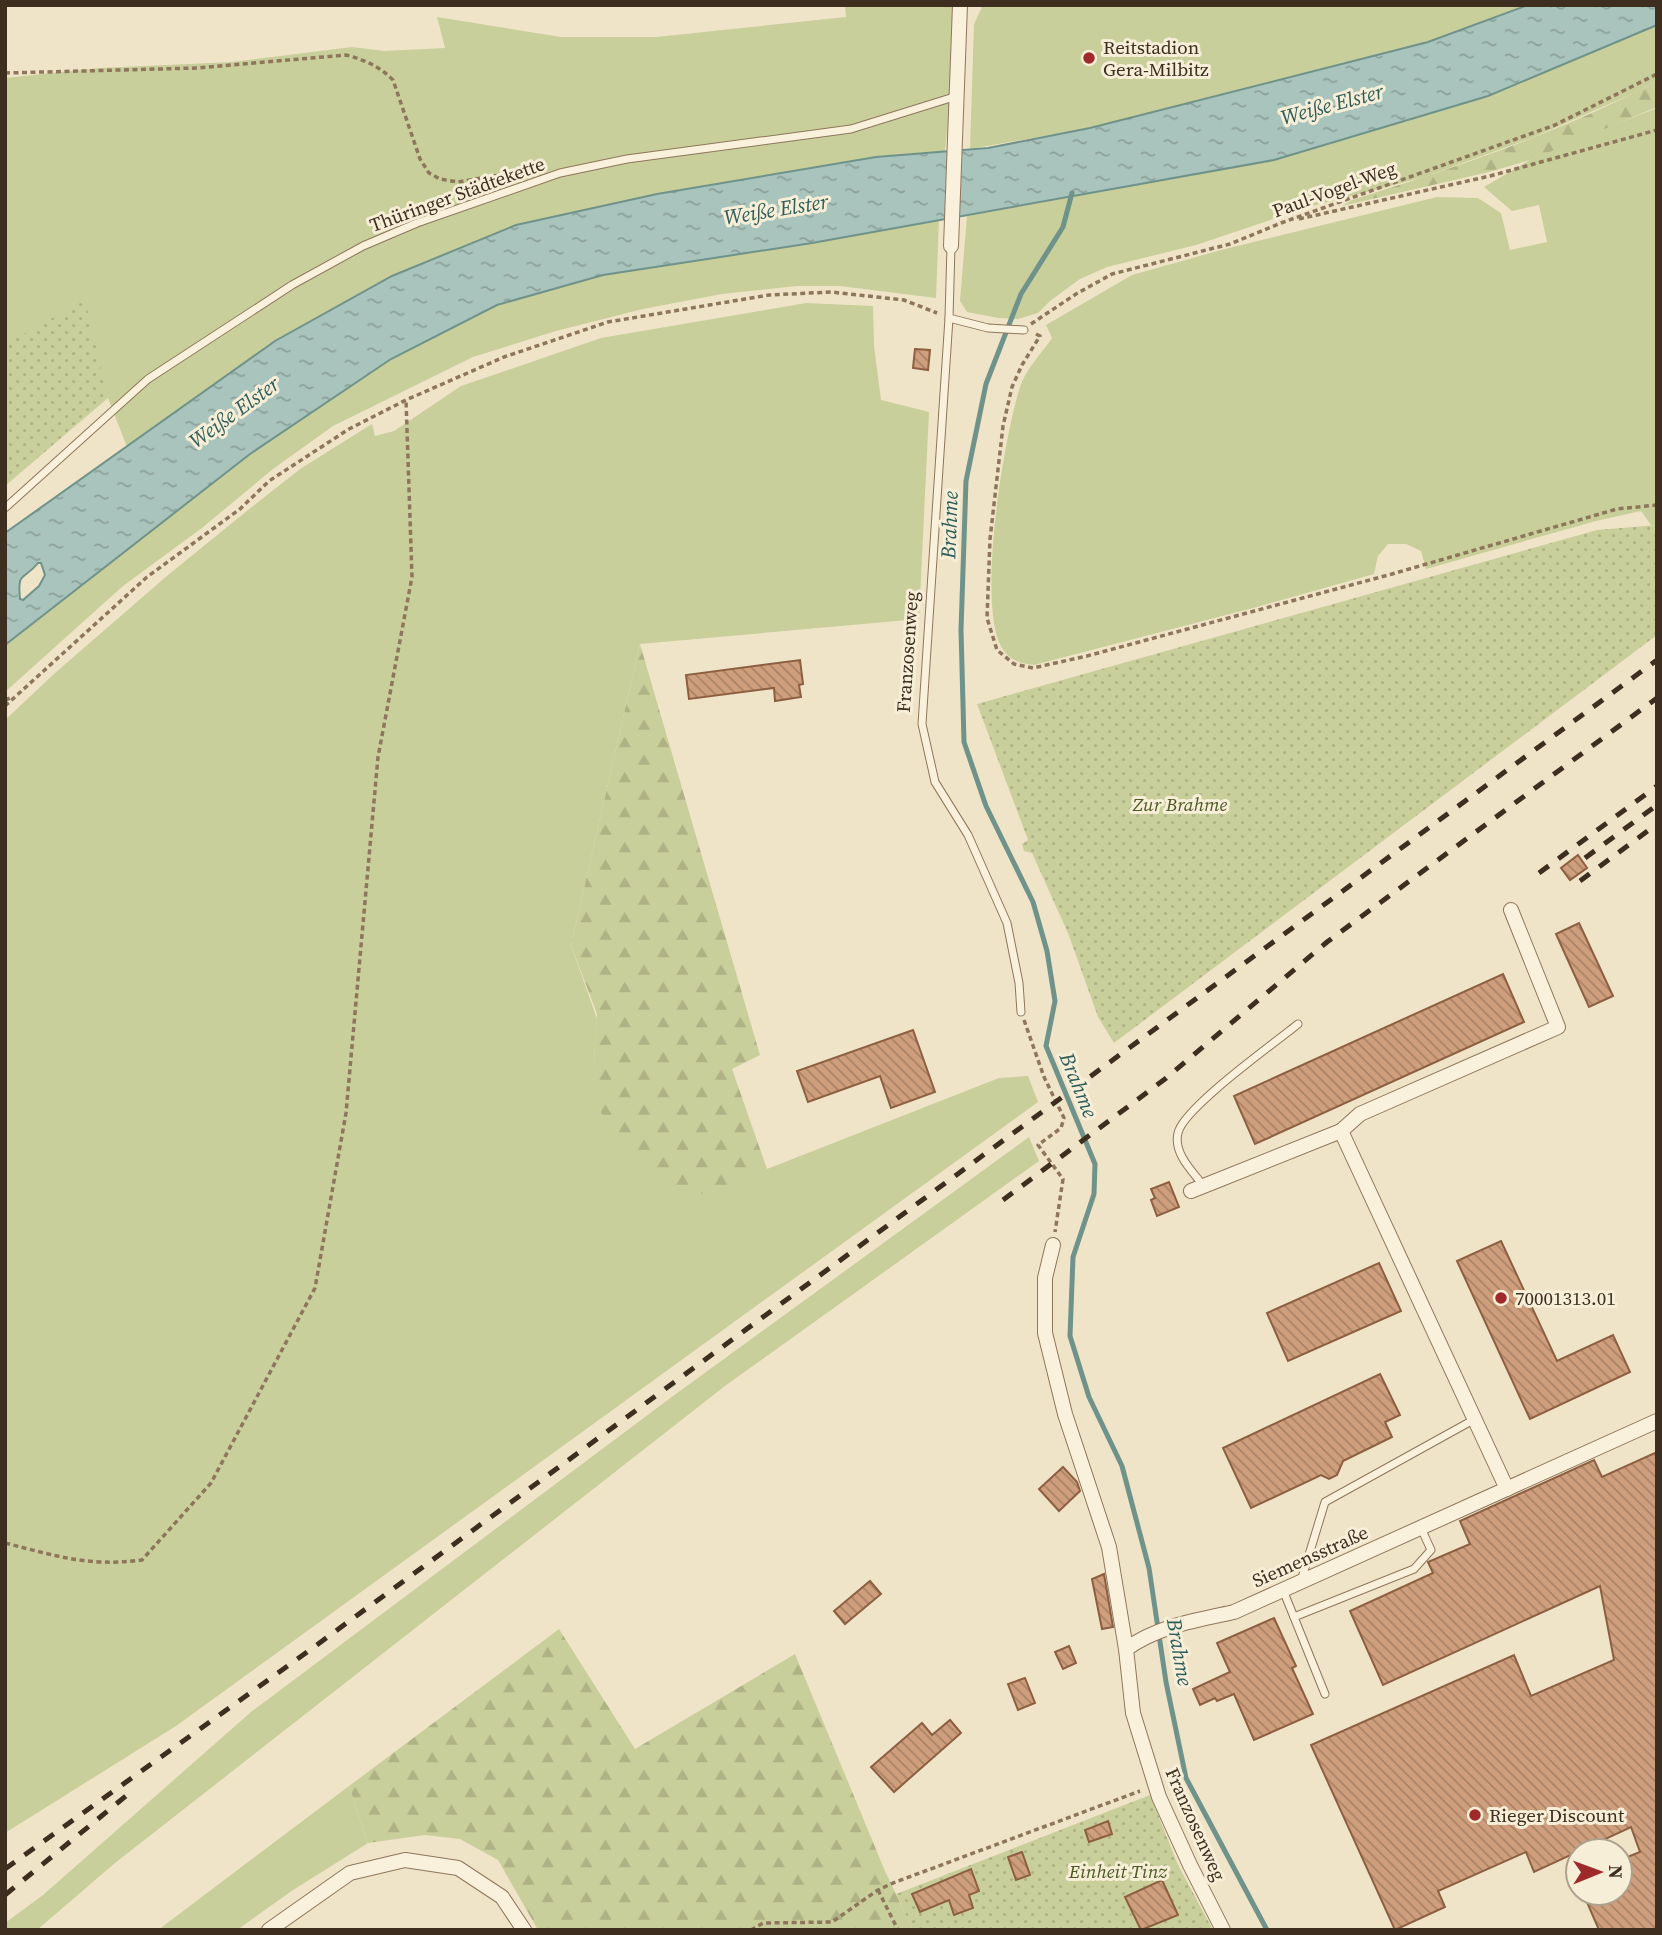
<svg xmlns="http://www.w3.org/2000/svg" width="1662" height="1935" font-family="'Source Serif 4',serif">
<style>
.grass{fill:#c9cf9b}
.forest{fill:url(#forest-firs)}
.garden{fill:url(#garden-dots)}
.water{fill:url(#water-ripples);stroke:#6f938a;stroke-width:2;fill-rule:evenodd}
.lines{fill:none;stroke-linecap:round;stroke-linejoin:round}
.stream{stroke:#6f938a;stroke-width:5}
.building{fill:url(#building-back-hatch);stroke:#8d5f41;stroke-width:2}
.service-casing{stroke:#8d765c;stroke-width:9}
.minor-casing{stroke:#8d765c;stroke-width:16}
.path{stroke:#8d765c;stroke-width:3.5;stroke-dasharray:5 3.5;stroke-linecap:butt}
.service{stroke:#faf1dc;stroke-width:7}
.minor{stroke:#faf1dc;stroke-width:14}
.rail{stroke:#3d2e20;stroke-width:5;stroke-dasharray:12 12;stroke-linecap:butt}
.poi-dot{fill:#9e2a2b;stroke:#f7eed8;stroke-width:2.5}
.labels{text-anchor:middle;dominant-baseline:central;stroke-width:6;stroke-linejoin:round;paint-order:stroke}
.poi-label{font-size:19px;fill:#3d2e20;stroke:#f7eed8;text-anchor:start}
.street-label{font-size:19px;fill:#3d2e20;stroke:#f7eed8}
.park-label{font-size:19px;font-style:italic;fill:#4d5a26;stroke:#f7eed8}
.water-label{font-size:21px;font-style:italic;fill:#2f5d5a;stroke:#f7eed8}
</style>
<defs>
<pattern id="forest-firs" width="22" height="20" patternUnits="userSpaceOnUse" patternTransform="scale(1.75)"><rect width="22" height="20" fill="#c9cf9b"/><path d="M5 1l3.5 6h-7zM16 11l3.5 6h-7z" fill="#aeb285"/></pattern>
<pattern id="garden-dots" width="8" height="8" patternUnits="userSpaceOnUse" patternTransform="scale(1.75)"><rect width="8" height="8" fill="#c9cf9b"/><path d="M2 2h.1M6 6h.1" fill="none" stroke="#aeb285" stroke-width="1.8" stroke-linecap="round"/></pattern>
<pattern id="water-ripples" width="26" height="14" patternUnits="userSpaceOnUse" patternTransform="scale(1.75)"><rect width="26" height="14" fill="#a9c4bc"/><path d="M2 4q2-2 4 0t4 0M15 11q2-2 4 0t4 0" fill="none" stroke="#8ba098"/></pattern>
<pattern id="building-back-hatch" width="6" height="6" patternUnits="userSpaceOnUse" patternTransform="scale(1.75)"><rect width="6" height="6" fill="#cf9f7d"/><path d="M-1 5l2 2M0 0l6 6M5-1l2 2" fill="none" stroke="#a98266"/></pattern>
</defs>
<rect width="100%" height="100%" fill="#f0e4c8"/>
<!-- grass -->
<g class="grass">
<polygon points="845,5 953,5 951,89 945,152 876,157 657,194 516,225 392,276 275,341 127,447 108,398 5,344 5,78 99,68 232,62 352,47 384,51 445,48 437,17 561,37 656,37 846,17"/>
<polygon points="983,5 1528,5 1428,42 1090,128 970,149 974,24"/>
<polygon points="1657,25 1657,81 1632,94 1534,137 1424,177 1309,207 1196,245 1107,267 1080,279 1050,301 1038,313 1018,319 998,318 967,312 960,301 967,216 1274,160 1488,96"/>
<path d="M1657,108V525H1651L1641,511L1596,521L1426,569L1421,551L1406,544H1388L1378,556L1374,574L1253,608L1034,665C1020,663 1010,661 1002,648C976,604 1004,437 1020,387C1025,370 1042,353 1052,338L1046,325L1132,275L1221,250L1437,197L1478,198L1501,213L1510,250L1547,242L1539,205L1512,211L1484,187L1530,160L1564,144Z"/>
<polygon points="939,220 936,298 840,286 797,286 722,294 643,309 556,331 473,357 333,426 273,469 202,528 123,586 5,692 5,645 250,454 391,359 497,305 603,275"/>
<polygon points="806,303 873,306 874,346 881,400 929,412 919,619 640,644 571,945 597,1019 594,1062 728,1196 767,1169 999,1078 1028,1076 1038,1102 176,1726 5,1833 5,720 55,673 168,575 253,506 300,469 372,424 375,436 394,431 461,386 601,338"/>
<polygon points="1029,1137 1039,1161 725,1386 115,1863 37,1930 5,1930 5,1923 43,1895 251,1712 669,1399"/>
<polygon points="349,1786 368,1843 293,1890 237,1930 158,1930"/>
</g>
<!-- forest -->
<g class="forest">
<path d="M1657,81V107L1530,160L1489,172L1342,206L1352,200C1456,167 1560,133 1657,81Z"/>
<polygon points="640,644 760,1055 732,1069 767,1169 729,1197 654,1188 599,1110 594,1062 597,1014 571,945"/>
<polygon points="559,1629 635,1749 795,1654 885,1871 913,1930 538,1930 498,1860 460,1839 425,1835 368,1843 349,1786"/>
</g>
<!-- garden -->
<g class="garden">
<polygon points="85,300 108,398 5,486 5,344"/>
<polygon points="1657,525 1657,635 1114,1043 1098,1017 1068,933 1032,853 1024,851 1022,844 1028,840 977,704 1597,530"/>
<polygon points="1150,1795 1178,1865 1213,1930 913,1930 896,1894"/>
</g>
<!-- water -->
<path class="water" d="M1528,5H1657V25L1488,96L1274,160L812,243L603,275L497,305L391,359L250,454L5,645V533L275,341L392,276L516,225L657,194L876,157L988,148L1090,128L1428,42ZM38,563H41L45,575L39,586L23,600L20,599C17,570 24,581 38,563Z"/>
<g class="lines">
<!-- stream -->
<polyline class="stream" points="1072,193 1063,227 1021,294 986,384 966,481 961,630 964,742 986,806 1033,902 1047,951 1055,1001 1046,1046 1095,1164 1094,1194 1073,1257 1070,1336 1089,1397 1122,1466 1149,1568 1166,1682 1186,1778 1267,1930"/>
</g>
<!-- building -->
<g class="building">
<polygon points="915,349 930,350 928,370 913,368"/>
<polygon points="800,660 803,684 799,685 801,697 775,701 774,688 689,699 686,675"/>
<polygon points="1578,855 1587,868 1570,880 1561,868"/>
<polygon points="1579,923 1613,996 1589,1007 1556,934"/>
<polygon points="1503,974 1524,1022 1255,1144 1234,1096"/>
<polygon points="913,1030 935,1092 891,1108 880,1076 808,1102 797,1071"/>
<polygon points="1169,1182 1179,1207 1157,1216 1151,1200 1155,1198 1151,1189"/>
<polygon points="1501,1241 1557,1361 1613,1335 1630,1372 1530,1419 1457,1261"/>
<polygon points="1379,1263 1401,1311 1288,1361 1267,1313"/>
<polygon points="1380,1374 1400,1415 1385,1422 1392,1437 1343,1461 1337,1475 1329,1479 1321,1475 1251,1508 1223,1448"/>
<polygon points="1657,1452 1657,1930 1599,1930 1583,1893 1620,1893 1620,1860 1640,1852 1631,1827 1534,1872 1526,1852 1438,1891 1445,1907 1395,1930 1311,1745 1514,1655 1531,1696 1614,1660 1600,1586 1383,1685 1350,1611 1433,1573 1428,1562 1470,1544 1460,1521 1594,1460 1602,1477"/>
<polygon points="1063,1467 1077,1482 1080,1491 1059,1511 1039,1489"/>
<polygon points="1104,1574 1113,1627 1102,1629 1092,1579"/>
<polygon points="870,1581 881,1594 845,1624 834,1611"/>
<polygon points="1274,1618 1296,1666 1292,1668 1313,1714 1254,1740 1234,1694 1217,1701 1215,1698 1200,1705 1193,1689 1230,1672 1217,1643"/>
<polygon points="1069,1646 1076,1663 1063,1669 1055,1652"/>
<polygon points="1025,1678 1035,1703 1018,1710 1008,1684"/>
<polygon points="950,1720 961,1733 894,1792 871,1767 922,1723 932,1735"/>
<polygon points="1108,1821 1112,1834 1089,1842 1085,1830"/>
<polygon points="1022,1852 1030,1875 1016,1880 1008,1857"/>
<polygon points="971,1869 979,1891 969,1895 973,1908 954,1915 949,1900 920,1912 912,1894"/>
<polygon points="1162,1880 1178,1915 1141,1930 1125,1897"/>
</g>
<g class="lines">
<defs>
<g id="service">
<polyline points="951,246 949,318 922,724 935,782 968,835 1007,923 1019,983 1021,1012"/>
<polyline points="949,318 988,328 1024,330"/>
<polyline points="5,508 148,379 292,285 363,246 417,223 560,173 627,159 851,129 957,96"/>
<path d="M1203,1185C1192,1171 1173,1153 1178,1133C1183,1108 1275,1043 1298,1024"/>
<polyline points="1301,1581 1325,1502 1475,1419"/>
<polyline points="1283,1590 1325,1694"/>
<polyline points="1294,1617 1414,1569 1431,1550 1421,1528"/>
</g>
<g id="minor">
<polyline points="951,246 960,5"/>
<polyline points="1341,1131 1360,1114 1558,1027 1511,910"/>
<polyline points="1191,1191 1341,1131 1507,1489"/>
<polyline points="1053,1245 1045,1278 1045,1333 1065,1414 1109,1547 1126,1649 1133,1713 1159,1797 1190,1865 1223,1930"/>
<path d="M1126,1649C1158,1626 1197,1620 1234,1612L1657,1421"/>
<polyline points="269,1930 350,1873 405,1860 458,1868 502,1897 524,1930"/>
</g>
</defs>
<!-- service casing -->
<use href="#service" class="service-casing"/>
<!-- minor casing -->
<use href="#minor" class="minor-casing"/>
<!-- path -->
<g class="path">
<path d="M5,73L197,68L346,55C365,60 379,66 393,80L420,159L429,173L440,179L458,182L523,171"/>
<polyline points="1299,219 1490,176 1657,130"/>
<polyline points="1031,324 1076,294 1112,274 1230,244 1281,223 1555,125 1657,74"/>
<polyline points="1036,334 1040,336 1022,365 1012,387 1003,426 990,539 987,618 997,650 1014,664 1033,668 1087,656 1392,574 1617,509 1657,505"/>
<polyline points="5,700 13,697"/>
<polyline points="5,706 147,577 240,509 269,481 349,429 406,400 504,357 608,322 769,295 831,292 904,300 937,313"/>
<polyline points="1024,1020 1044,1077 1064,1118 1061,1128 1038,1145 1063,1179 1055,1232"/>
<path d="M5,1543C57,1556 88,1567 142,1560L211,1483L315,1288L346,1113L378,757L412,577L406,400"/>
<polyline points="878,1890 898,1930"/>
<polyline points="751,1930 763,1923 832,1922 878,1890 893,1883 1140,1791"/>
</g>
<!-- service -->
<use href="#service" class="service"/>
<!-- minor -->
<use href="#minor" class="minor"/>
<!-- rail -->
<g class="rail">
<polyline points="1585,858 1657,805"/>
<polyline points="1539,873 1657,786"/>
<polyline points="1580,881 1657,824"/>
<polyline points="1003,1200 1165,1079 1327,942 1657,698"/>
<polyline points="5,1869 314,1647 1657,660"/>
<polyline points="5,1895 132,1791"/>
</g>
</g>
<!-- markers -->
<g class="poi-dot">
<circle cx="1089" cy="58" r="7"/>
<circle cx="1501" cy="1298" r="7"/>
<circle cx="1475" cy="1815" r="7"/>
</g>
<g class="labels">
<!-- poi labels -->
<g class="poi-label">
<text x="1103" y="47">Reitstadion<tspan x="1103" dy="22">Gera-Milbitz</tspan></text>
<text x="1515" y="1298">70001313.01</text>
<text x="1489" y="1815">Rieger Discount</text>
</g>
<!-- street labels -->
<g class="street-label">
<text transform="translate(1334 189) rotate(-20)">Paul-Vogel-Weg</text>
<text transform="translate(457 194) rotate(-20)">Thüringer Städtekette</text>
<text transform="translate(907 652) rotate(-86)">Franzosenweg</text>
<text transform="translate(1310 1556) rotate(-24)">Siemensstraße</text>
<text transform="translate(1196 1824) rotate(66)">Franzosenweg</text>
</g>
<!-- park labels -->
<g class="park-label">
<text x="1180" y="804">Zur Brahme</text>
<text x="1118" y="1871">Einheit Tinz</text>
</g>
<!-- water labels -->
<g class="water-label">
<text transform="translate(1332 104) rotate(-15)">Weiße Elster</text>
<text transform="translate(776 209) rotate(-9)">Weiße Elster</text>
<text transform="translate(234 412) rotate(-36)">Weiße Elster</text>
<text transform="translate(949 525) rotate(-88)">Brahme</text>
<text transform="translate(1079 1085) rotate(68)">Brahme</text>
<text transform="translate(1180 1652) rotate(80)">Brahme</text>
</g>
</g>
<!-- border -->
<rect width="1662" height="1935" fill="none" stroke="#3d2e20" stroke-width="14"/>
<!-- north arrow -->
<g transform="translate(1599 1872) rotate(89)"><circle r="33" fill="#f7eed8" stroke="#ada18e" stroke-width="2"/>
<path d="M0-5L12 26L0 18L-12 26Z" fill="#9e2a2b"/>
<text y="-10" font-size="19" font-weight="bold" text-anchor="middle" fill="#3d2e20">N</text>
</g>
</svg>
